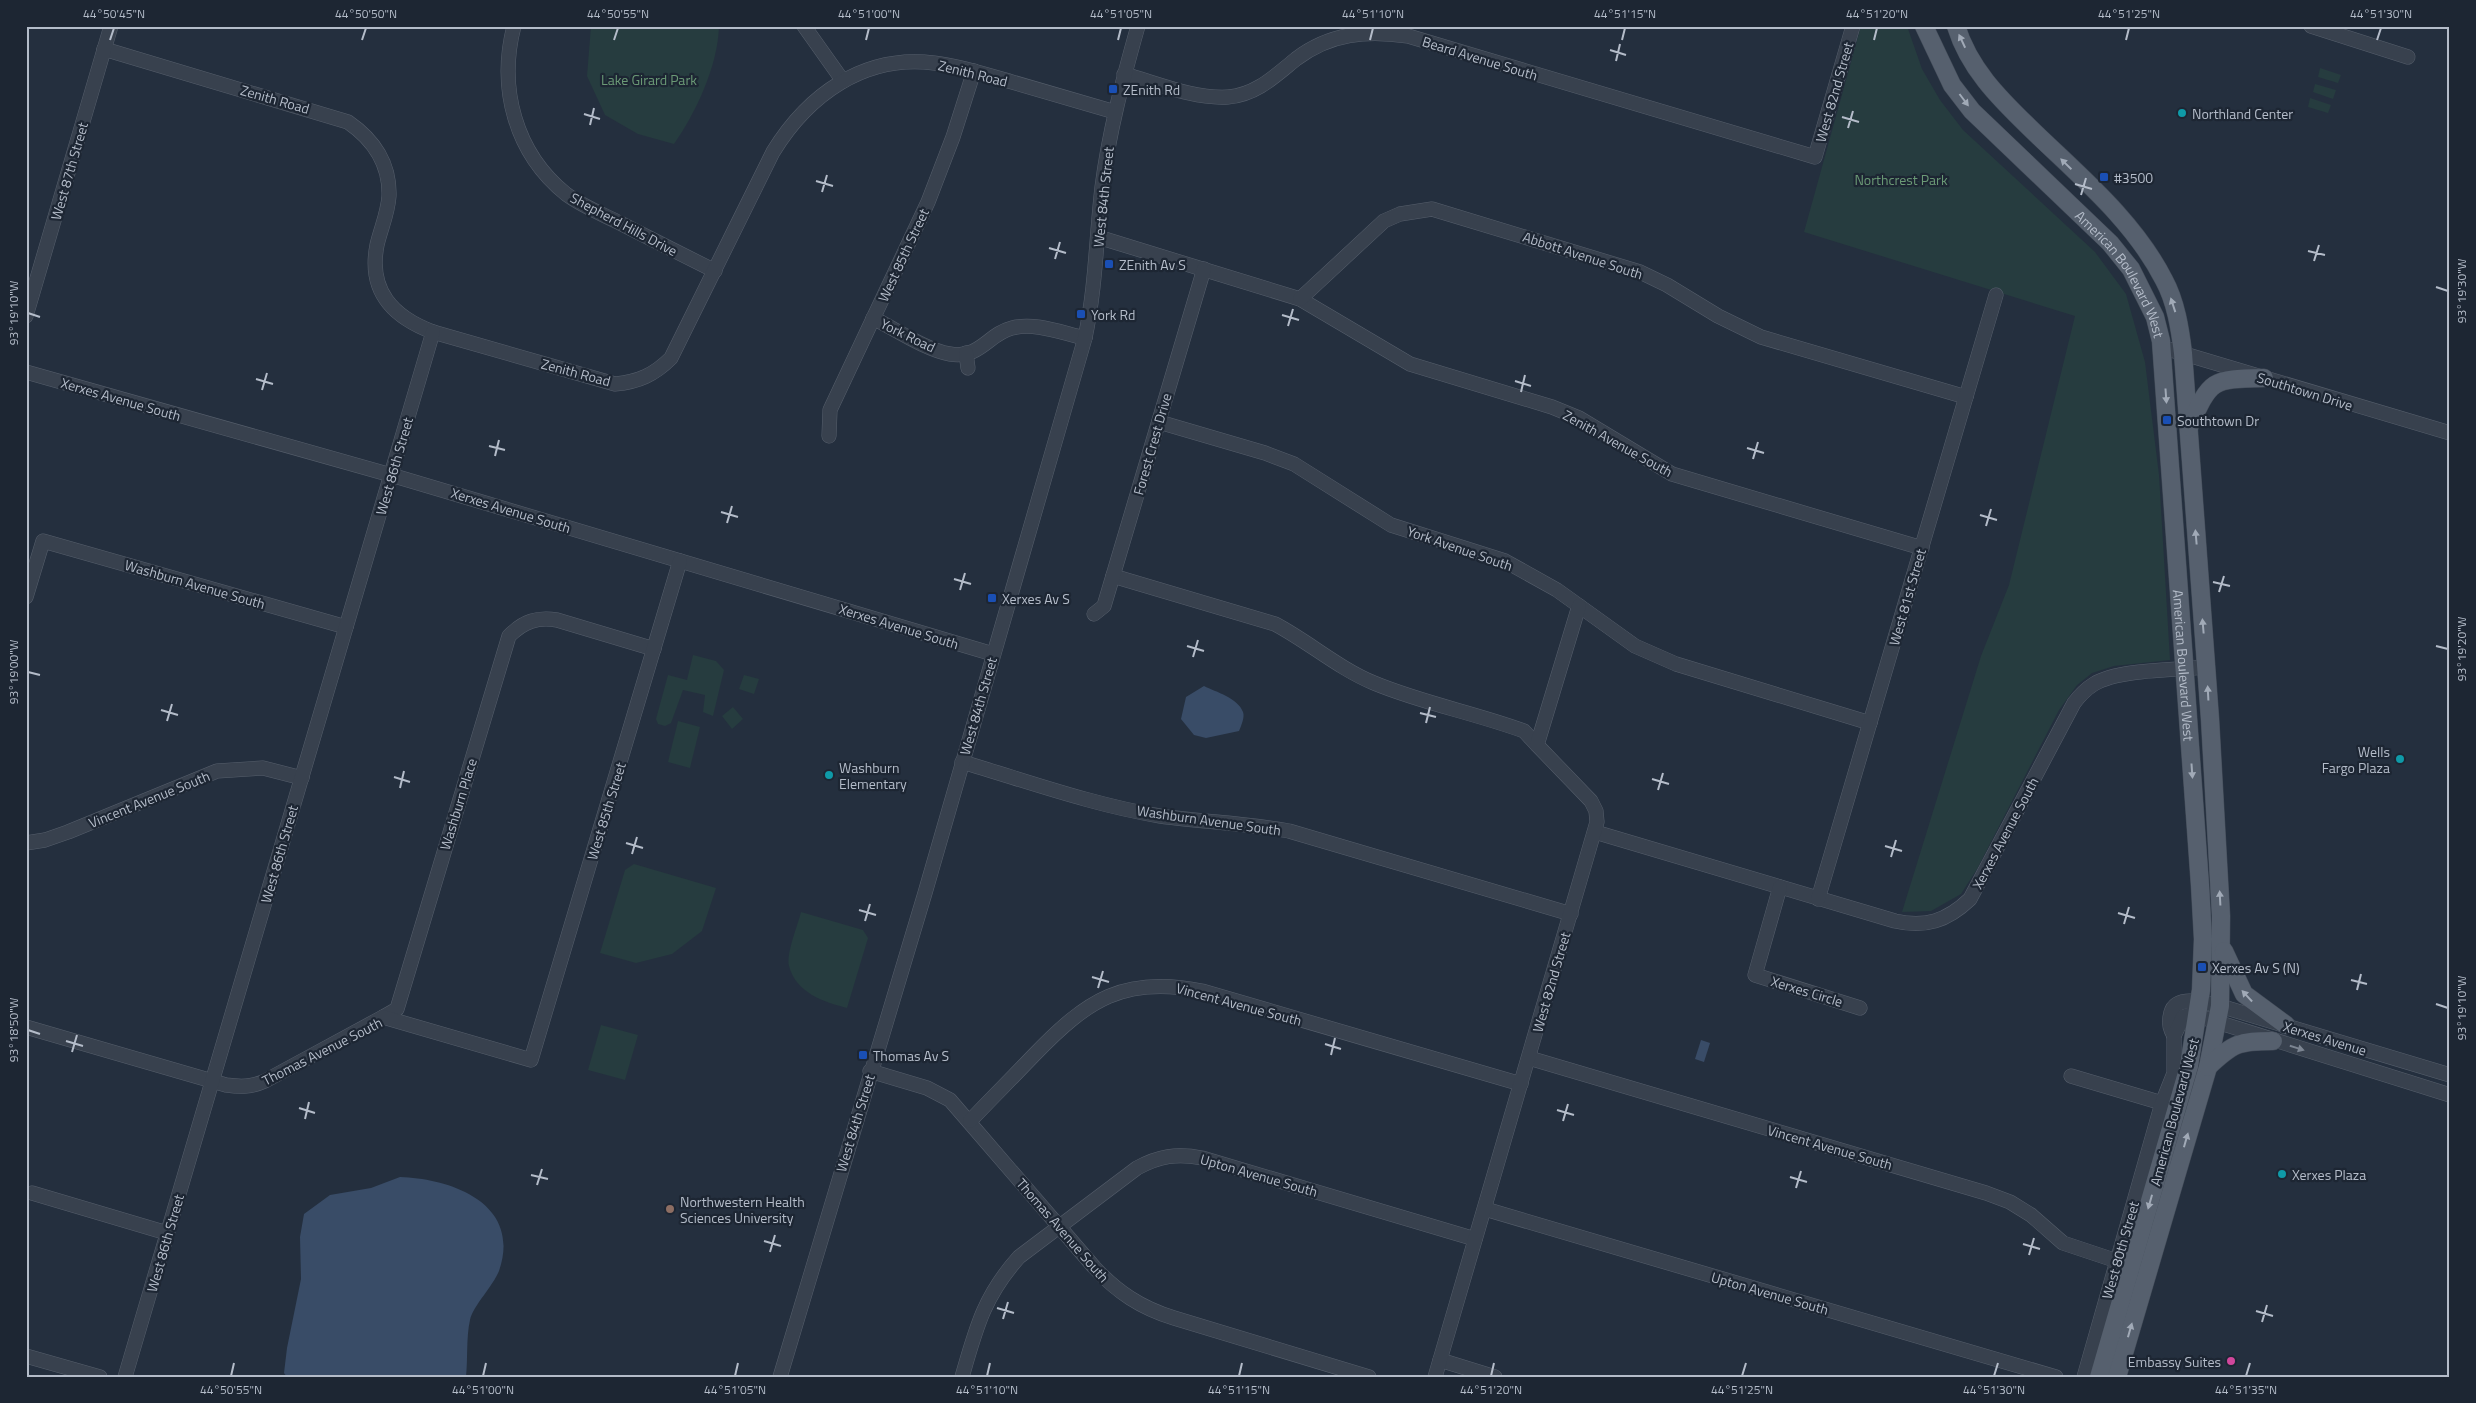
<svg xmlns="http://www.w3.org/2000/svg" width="2476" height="1403" font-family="'Titillium Web',sans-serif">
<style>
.green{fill:#263c3f}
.water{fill:#394c67}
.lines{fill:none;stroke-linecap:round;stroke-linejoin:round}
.minor-casing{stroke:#565f6c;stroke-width:15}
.major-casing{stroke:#414a57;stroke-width:19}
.minor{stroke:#38414e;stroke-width:14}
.major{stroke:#56606e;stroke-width:18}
.oneway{fill:#a1aab7}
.oneway2{fill:#7c8592}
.ticks{fill:none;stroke:#b4bcc9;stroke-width:2}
.transit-dot{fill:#1a4fb4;stroke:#1d2633;stroke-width:2}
.culture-dot{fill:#0f9aa8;stroke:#1d2633;stroke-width:2}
.education-dot{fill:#8d6e63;stroke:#1d2633;stroke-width:2}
.hotel-dot{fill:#d1479c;stroke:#1d2633;stroke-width:2}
.labels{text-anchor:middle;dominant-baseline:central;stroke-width:4.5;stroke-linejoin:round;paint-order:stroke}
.street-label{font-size:14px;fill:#b4bcc9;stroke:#1d2633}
.park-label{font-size:14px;fill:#6b9a76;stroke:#1d2633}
.poi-label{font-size:14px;fill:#b4bcc9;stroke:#1d2633;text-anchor:start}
.neatline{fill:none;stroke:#b4bcc9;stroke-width:2}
.ticks-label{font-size:12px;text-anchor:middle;fill:#b4bcc9}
</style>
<rect width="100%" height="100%" fill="#242f3e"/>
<!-- green -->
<g class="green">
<path d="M591,26H719C718,66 696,112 674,144L638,134L605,115L587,76Z"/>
<polygon points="1861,26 1907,26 1922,69 1940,100 1963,130 2095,252 2126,294 2145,362 2159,475 2170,660 2114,666 2092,673 2077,685 2059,710 1977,869 1961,894 1931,911 1902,912 1981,656 2009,585 2075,316 1804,232"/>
<polygon points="2320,68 2341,75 2338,83 2318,77"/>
<polygon points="2315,84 2336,90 2333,99 2313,92"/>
<polygon points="2310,98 2331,105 2328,113 2308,107"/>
<polygon points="693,655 716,661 724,670 713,716 703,712 705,695 683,690 671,723 665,726 658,724 656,719 668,675 687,680"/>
<polygon points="744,675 759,679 754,694 739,689"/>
<polygon points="733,707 743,719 732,729 722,716"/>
<polygon points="678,721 700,727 690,768 668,762"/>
<polygon points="634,864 716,888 702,931 672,954 636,963 600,953 625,870"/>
<path d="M801,912L863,930L868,938L847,1008C824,1002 796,993 789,966C786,953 798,925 801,912Z"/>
<polygon points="601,1025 638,1035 625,1080 588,1070"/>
</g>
<!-- water -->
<g class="water">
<path d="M1204,686C1216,692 1238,698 1243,712C1245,717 1241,726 1239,731L1206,738L1194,735L1181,719L1186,697Z"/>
<polygon points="1701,1040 1710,1043 1704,1062 1695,1059"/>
<path d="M400,1177C453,1179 522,1204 499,1271C493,1286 473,1306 470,1320C466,1338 468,1358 466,1377H287L284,1373L287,1348L301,1279L300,1237L304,1214L330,1195L371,1188Z"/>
</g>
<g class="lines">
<defs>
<g id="minor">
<path d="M514,26C498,88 515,153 566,194C582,206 602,214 620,223C651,239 683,255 715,271"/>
<polyline points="804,26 843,81"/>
<polyline points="2311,26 2408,57"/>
<path d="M104,49L348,122C374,140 390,164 389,196C388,213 381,228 377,245C368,291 393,317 433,332L615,384C638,382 654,375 671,358L773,152C808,95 864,54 934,63C961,66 986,75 1012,82C1046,92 1080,102 1115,112"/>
<path d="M1124,74C1157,83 1193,99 1228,97C1256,95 1275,76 1296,59C1330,33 1367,30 1408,36L1815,157L1853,26"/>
<polyline points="1098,237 1300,299 1410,364 1552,407 1579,418 1672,474 1922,548"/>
<polyline points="1300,299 1384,221 1400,214 1432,209 1640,272 1667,285 1718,316 1761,337 1966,397"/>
<polyline points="26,316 111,26"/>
<path d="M873,318C895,329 926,350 950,354C980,359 988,334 1012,328C1035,322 1062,333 1085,338"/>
<polyline points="2161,347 2450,433"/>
<polyline points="966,353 968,368"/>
<polyline points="26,372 391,475 993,654"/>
<polyline points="1159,422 1265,453 1294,464 1391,525 1505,561 1557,590 1635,646 1676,664 1870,723"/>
<polyline points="829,436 830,410 928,202 953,137 974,71"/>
<path d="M1113,576L1275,624C1309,642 1338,668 1374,683C1422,703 1475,713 1524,731L1537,745"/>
<polyline points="26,597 43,541 346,627"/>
<polyline points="1094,614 1104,606 1204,269"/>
<path d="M962,762C1027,781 1093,805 1160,816C1203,822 1246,823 1289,831L1571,914"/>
<path d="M1595,832L1895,921C1925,928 1947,921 1970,899L2074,703C2080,695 2086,689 2094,684C2118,669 2177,670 2207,667"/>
<polyline points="26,843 45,840 68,832 217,771 263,768 302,778"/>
<polyline points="1780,887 1755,975 1860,1008"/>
<polyline points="1818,899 1996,295"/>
<path d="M383,1017L397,1009L509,636C524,621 537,617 557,620L654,649"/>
<path d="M26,1027L226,1085C241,1087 252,1087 265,1081L383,1017L531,1060L680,561"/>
<path d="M2174,1036C2170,1029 2169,1025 2170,1017C2173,992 2204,1003 2220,1006L2450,1075"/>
<polyline points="1529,1058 1986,1193 2010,1202 2031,1215 2063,1243 2117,1261"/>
<path d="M870,1071L927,1088L950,1100L1094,1267C1117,1292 1141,1308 1174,1318L1369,1377"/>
<polyline points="2071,1076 2162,1103"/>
<path d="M970,1121C991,1099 1013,1077 1034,1055C1087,1000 1124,975 1202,991L1521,1084"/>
<polyline points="32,1193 167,1233"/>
<polyline points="1485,1209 2056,1377"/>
<polyline points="26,1356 100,1377"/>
<polyline points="1440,1360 1495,1377"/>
<polyline points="125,1377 433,332"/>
<path d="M780,1377L925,893L1085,338C1096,286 1096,239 1102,187C1109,132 1123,79 1138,26"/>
<path d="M962,1377C976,1328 984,1296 1019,1257L1137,1168C1159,1156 1177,1153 1202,1158L1475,1239"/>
<polyline points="1435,1377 1597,822 1596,811 1591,801 1537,745 1579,606"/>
<polyline points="2084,1377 2162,1103 2174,1073 2174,1036 2183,1017 2188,1015 2198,1016 2450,1095"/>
</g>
<g id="major">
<path id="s1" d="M1924,26L1952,85L1972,111L2110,243L2131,269L2155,317L2161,341L2200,885L2203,939L2201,990L2189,1066L2099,1377"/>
<path d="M1956,26C1969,68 1998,97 2029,127C2077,174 2133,219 2164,280C2176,302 2180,329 2183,353L2210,719L2221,916L2220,1006L2208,1067L2117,1377"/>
<path d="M2189,427C2211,379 2211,379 2264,378"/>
<polyline points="2224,951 2244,994 2286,1025"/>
<path d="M2208,1067C2233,1043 2239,1041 2273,1041"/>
</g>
</defs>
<!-- minor casing -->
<use href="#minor" class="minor-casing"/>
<!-- major casing -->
<use href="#major" class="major-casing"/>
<!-- minor -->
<use href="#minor" class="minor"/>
<!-- major -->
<use href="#major" class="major"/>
</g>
<!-- one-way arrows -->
<defs><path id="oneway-solid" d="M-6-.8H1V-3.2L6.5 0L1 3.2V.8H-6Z" transform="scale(1.25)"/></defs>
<g class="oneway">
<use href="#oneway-solid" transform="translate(1962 41) rotate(-115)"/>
<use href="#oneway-solid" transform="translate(1964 100) rotate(53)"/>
<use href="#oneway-solid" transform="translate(2066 164) rotate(-136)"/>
<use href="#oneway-solid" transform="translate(2173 305) rotate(-108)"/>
<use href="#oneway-solid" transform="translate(2166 396) rotate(86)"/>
<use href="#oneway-solid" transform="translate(2196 537) rotate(-95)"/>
<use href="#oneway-solid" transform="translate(2203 626) rotate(-95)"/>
<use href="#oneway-solid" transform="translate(2208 693) rotate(-93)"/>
<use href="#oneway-solid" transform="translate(2192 771) rotate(86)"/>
<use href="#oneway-solid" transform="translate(2220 898) rotate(-93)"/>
<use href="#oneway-solid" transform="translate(2247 996) rotate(-133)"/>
<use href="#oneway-solid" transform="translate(2186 1140) rotate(-74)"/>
<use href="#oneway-solid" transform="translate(2150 1202) rotate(106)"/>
<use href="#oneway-solid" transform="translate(2130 1330) rotate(-74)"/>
</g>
<use class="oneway2" href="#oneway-solid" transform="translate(2297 1048) rotate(17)"/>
<!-- ticks -->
<path class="ticks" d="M110,40L114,28M362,40L366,28M614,40L618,28M866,40L869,28M1118,40L1121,28M1370,40L1373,28M1622,40L1625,28M1874,40L1877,28M2126,40L2129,28M2377,40L2381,28M1610,50L1626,55M1616,61L1620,44M584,114L600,119M1842,117L1859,122M590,125L594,108M1848,128L1853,111M816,181L833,186M2075,184L2092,189M822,192L827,175M2081,195L2086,178M1049,248L1066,253M2308,251L2325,255M1055,259L1060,242M2314,261L2319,245M2436,287L2448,291M28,313L40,317M1282,315L1299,320M1288,326L1293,309M256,379L273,384M1515,381L1531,386M262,390L267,373M1521,392L1525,375M489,446L505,450M1747,448L1764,453M495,456L499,440M1753,459L1758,442M721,512L738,517M1980,515L1997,520M727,523L732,506M1986,526L1991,509M954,579L971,584M2213,582L2230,586M960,590L965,573M2219,592L2224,576M1187,646L1204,651M2436,646L2448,649M1193,657L1198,640M28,672L40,675M161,710L178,715M1420,713L1436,717M167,721L172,704M1426,723L1430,707M394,777L410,782M1652,779L1669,784M400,788L404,771M1658,790L1663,773M626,843L643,848M1885,846L1902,851M632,854L637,837M1891,857L1896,840M859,910L876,915M2118,913L2135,918M865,921L870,904M2124,924L2129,907M1092,977L1109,982M2351,980L2367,984M1098,988L1103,971M2357,990L2361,974M2436,1004L2448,1008M28,1030L40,1034M66,1041L83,1046M1325,1044L1341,1049M72,1052L77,1035M1331,1055L1335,1038M299,1108L315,1113M1557,1110L1574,1115M305,1119L309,1102M1563,1121L1568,1104M531,1175L548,1179M1790,1177L1807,1182M537,1185L542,1169M1796,1188L1801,1171M764,1241L781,1246M2023,1244L2040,1249M770,1252L775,1235M2029,1255L2034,1238M997,1308L1014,1313M2256,1311L2273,1316M1003,1319L1008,1302M2262,1322L2267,1305M231,1376L234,1363M483,1376L486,1363M735,1376L738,1363M987,1376L990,1363M1239,1376L1242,1363M1491,1376L1494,1363M1742,1376L1746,1363M1994,1376L1998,1363M2246,1376L2250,1363"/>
<!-- markers -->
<g class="transit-dot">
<rect x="1108" y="84" width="10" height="10" rx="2.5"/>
<rect x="2099" y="172" width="10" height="10" rx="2.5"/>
<rect x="1104" y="259" width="10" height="10" rx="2.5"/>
<rect x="1076" y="309" width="10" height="10" rx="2.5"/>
<rect x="2162" y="415" width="10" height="10" rx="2.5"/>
<rect x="987" y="593" width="10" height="10" rx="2.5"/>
<rect x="2197" y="962" width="10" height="10" rx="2.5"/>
<rect x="858" y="1050" width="10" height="10" rx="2.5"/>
</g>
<g class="culture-dot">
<circle cx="2182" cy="113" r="5"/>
<circle cx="2400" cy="759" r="5"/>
<circle cx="829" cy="775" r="5"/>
<circle cx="2282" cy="1174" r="5"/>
</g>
<circle class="education-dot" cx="670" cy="1209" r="5"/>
<circle class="hotel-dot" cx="2231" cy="1361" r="5"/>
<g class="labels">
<!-- street labels -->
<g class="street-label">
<text transform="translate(1480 58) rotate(17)">Beard Avenue South</text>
<text transform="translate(973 73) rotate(14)">Zenith Road</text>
<text transform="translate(1834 92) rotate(-74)">West 82nd Street</text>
<text transform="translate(275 99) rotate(16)">Zenith Road</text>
<text transform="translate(69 171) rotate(-74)">West 87th Street</text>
<text transform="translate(1103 197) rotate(-84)">West 84th Street</text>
<text transform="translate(624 224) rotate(28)">Shepherd Hills Drive</text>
<text transform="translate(903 255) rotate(-65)">West 85th Street</text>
<text transform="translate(1583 255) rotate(18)">Abbott Avenue South</text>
<text stroke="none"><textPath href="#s1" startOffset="321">American Boulevard West</textPath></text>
<text transform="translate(908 335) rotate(26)">York Road</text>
<text transform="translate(576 372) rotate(15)">Zenith Road</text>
<text transform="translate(2305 391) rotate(17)">Southtown Drive</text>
<text transform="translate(121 399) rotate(16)">Xerxes Avenue South</text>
<text transform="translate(1618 443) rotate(29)">Zenith Avenue South</text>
<text transform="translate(1152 444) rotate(-74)">Forest Crest Drive</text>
<text transform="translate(394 466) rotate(-74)">West 86th Street</text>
<text transform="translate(511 510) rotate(17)">Xerxes Avenue South</text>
<text transform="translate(1460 548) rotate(19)">York Avenue South</text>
<text transform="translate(195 584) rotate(16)">Washburn Avenue South</text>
<text transform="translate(1907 597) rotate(-74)">West 81st Street</text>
<text transform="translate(899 626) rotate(17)">Xerxes Avenue South</text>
<text stroke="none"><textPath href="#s1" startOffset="726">American Boulevard West</textPath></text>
<text transform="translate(978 706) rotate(-74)">West 84th Street</text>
<text transform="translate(149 799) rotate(-22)">Vincent Avenue South</text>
<text transform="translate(458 804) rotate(-73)">Washburn Place</text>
<text transform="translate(606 811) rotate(-73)">West 85th Street</text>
<text transform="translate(1209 820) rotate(8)">Washburn Avenue South</text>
<text transform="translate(2005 833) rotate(-62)">Xerxes Avenue South</text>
<text transform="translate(279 854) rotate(-74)">West 86th Street</text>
<text transform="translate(1551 982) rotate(-74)">West 82nd Street</text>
<text transform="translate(1807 991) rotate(17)">Xerxes Circle</text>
<text transform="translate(1239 1004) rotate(15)">Vincent Avenue South</text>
<text transform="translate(2325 1038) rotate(17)">Xerxes Avenue</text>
<text transform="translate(322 1051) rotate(-27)">Thomas Avenue South</text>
<text transform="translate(2174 1112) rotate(-75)">American Boulevard West</text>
<text transform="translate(855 1123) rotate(-73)">West 84th Street</text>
<text transform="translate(1830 1147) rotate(16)">Vincent Avenue South</text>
<text transform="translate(1259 1175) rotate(16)">Upton Avenue South</text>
<text transform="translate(1063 1230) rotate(49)">Thomas Avenue South</text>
<text transform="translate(165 1243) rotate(-74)">West 86th Street</text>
<text transform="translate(2120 1250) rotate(-74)">West 80th Street</text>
<text transform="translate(1770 1293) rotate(16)">Upton Avenue South</text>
</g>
<!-- park labels -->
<g class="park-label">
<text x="649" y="79">Lake Girard Park</text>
<text x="1901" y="179">Northcrest Park</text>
</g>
<!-- poi labels -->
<g class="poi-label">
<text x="1123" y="89">ZEnith Rd</text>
<text x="2192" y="113">Northland Center</text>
<text x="2114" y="177">#3500</text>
<text x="1119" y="264">ZEnith Av S</text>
<text x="1091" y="314">York Rd</text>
<text x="2177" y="420">Southtown Dr</text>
<text x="1002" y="598">Xerxes Av S</text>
<text x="2390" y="751" text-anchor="end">Wells<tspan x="2390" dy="16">Fargo Plaza</tspan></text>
<text x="839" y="767">Washburn<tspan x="839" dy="16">Elementary</tspan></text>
<text x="2212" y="967">Xerxes Av S (N)</text>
<text x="873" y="1055">Thomas Av S</text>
<text x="2292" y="1174">Xerxes Plaza</text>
<text x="680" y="1201">Northwestern Health<tspan x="680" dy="16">Sciences University</tspan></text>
<text x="2221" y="1361" text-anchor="end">Embassy Suites</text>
</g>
</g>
<!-- border -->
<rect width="2476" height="1403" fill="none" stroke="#1d2633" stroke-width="55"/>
<rect x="28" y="28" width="2420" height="1348" class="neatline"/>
<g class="ticks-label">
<text x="114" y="18">44°50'45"N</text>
<text x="366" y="18">44°50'50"N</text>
<text x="618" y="18">44°50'55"N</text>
<text x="869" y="18">44°51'00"N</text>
<text x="1121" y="18">44°51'05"N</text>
<text x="1373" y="18">44°51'10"N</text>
<text x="1625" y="18">44°51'15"N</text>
<text x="1877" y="18">44°51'20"N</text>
<text x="2129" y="18">44°51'25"N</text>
<text x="2381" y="18">44°51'30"N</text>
<text transform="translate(2462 291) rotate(-90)" y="4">93°19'30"W</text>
<text transform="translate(14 313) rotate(-90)" y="4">93°19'10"W</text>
<text transform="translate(2462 649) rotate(-90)" y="4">93°19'20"W</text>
<text transform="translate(14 672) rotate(-90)" y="4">93°19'00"W</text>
<text transform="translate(2462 1008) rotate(-90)" y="4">93°19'10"W</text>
<text transform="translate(14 1030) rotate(-90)" y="4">93°18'50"W</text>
<text x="231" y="1394">44°50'55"N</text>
<text x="483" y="1394">44°51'00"N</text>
<text x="735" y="1394">44°51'05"N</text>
<text x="987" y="1394">44°51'10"N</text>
<text x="1239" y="1394">44°51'15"N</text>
<text x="1491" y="1394">44°51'20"N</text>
<text x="1742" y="1394">44°51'25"N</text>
<text x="1994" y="1394">44°51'30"N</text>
<text x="2246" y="1394">44°51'35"N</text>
</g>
</svg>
